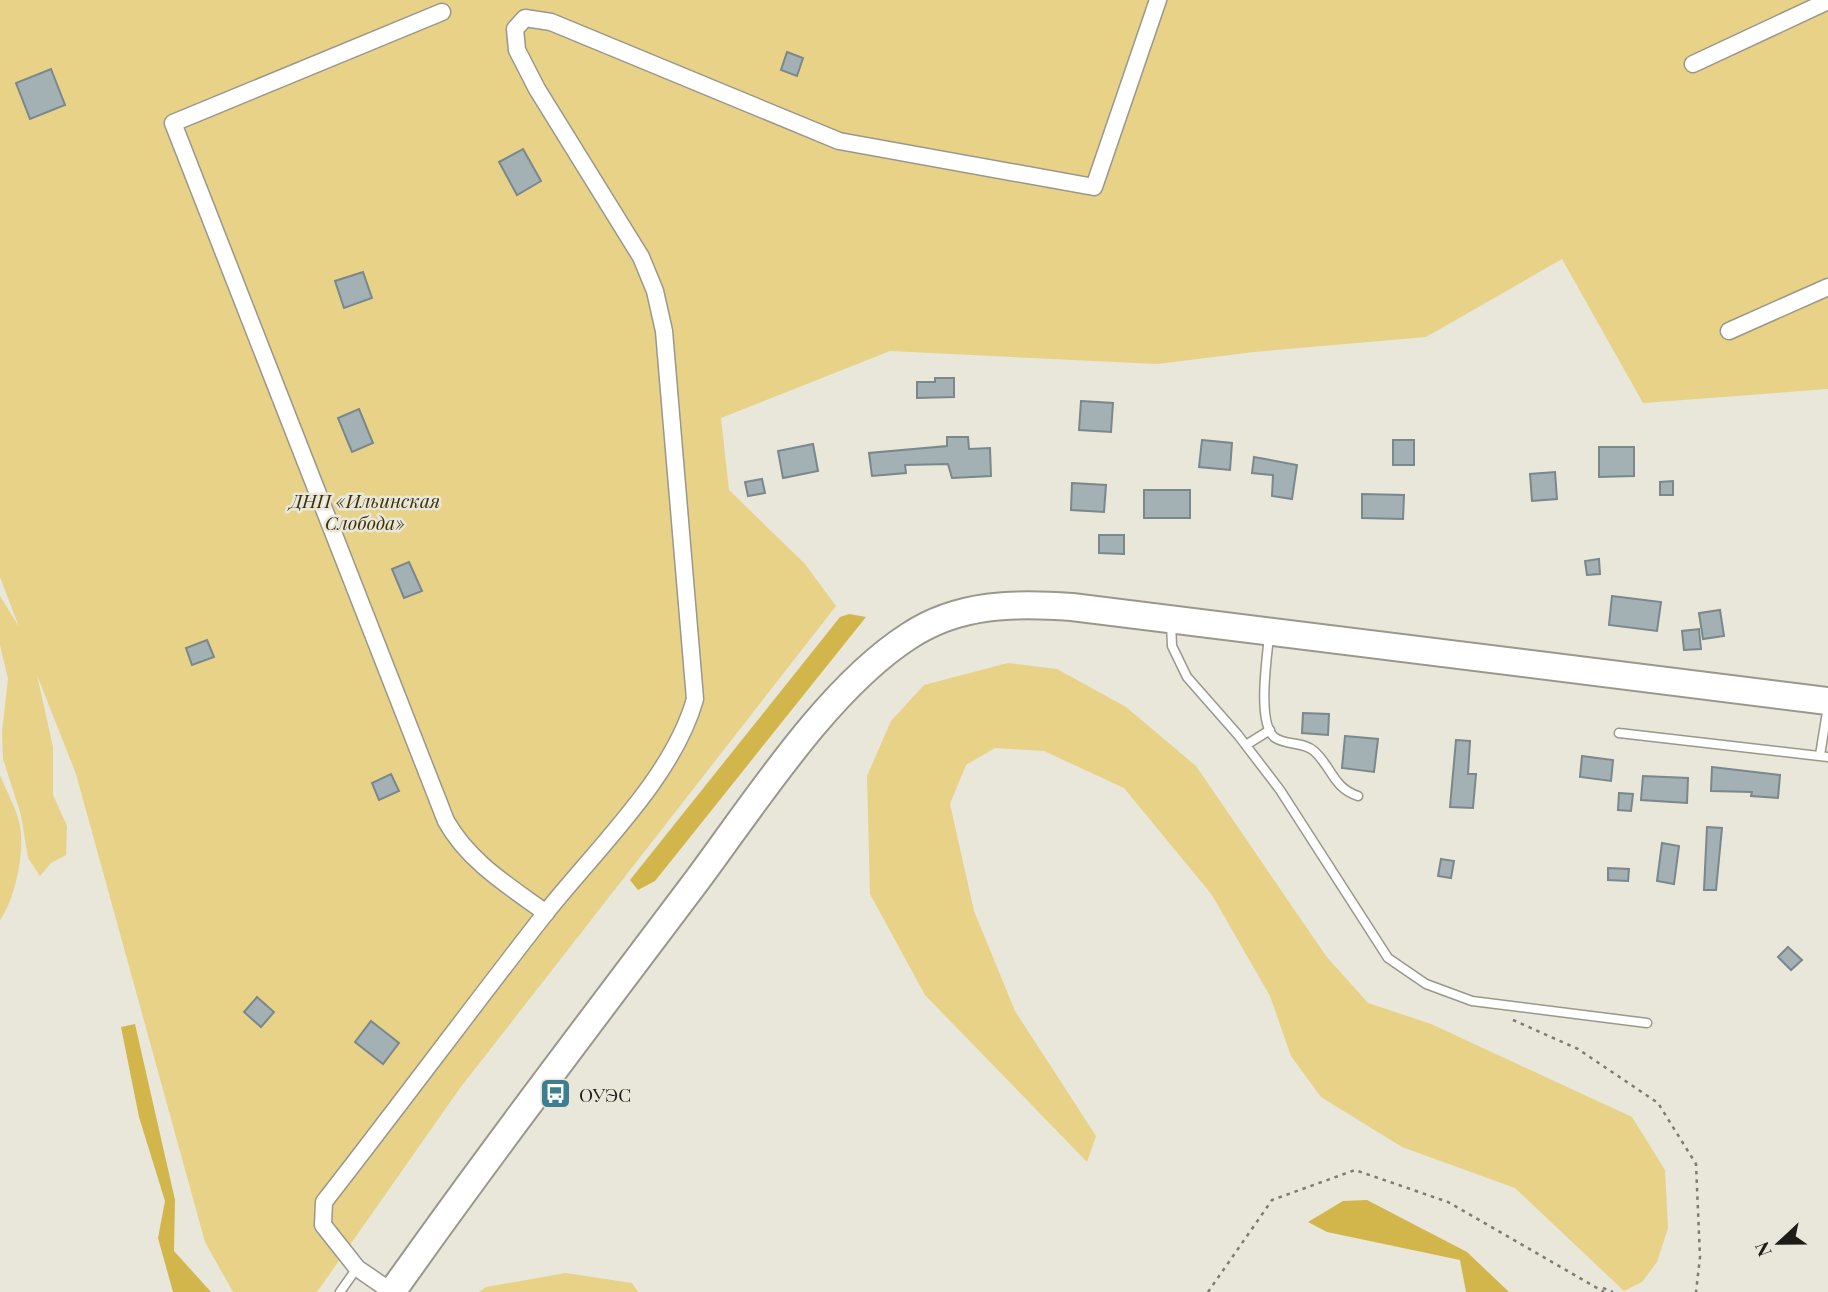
<svg xmlns="http://www.w3.org/2000/svg" width="1828" height="1292" font-family="'Playfair Display',serif">
<style>
.green{fill:#e7d288}
.forest{fill:#d2b64c}
.building{fill:#a3b1b5;stroke:#7a878b;stroke-width:2}
.lines{fill:none;stroke-linecap:round;stroke-linejoin:round}
.service-casing{stroke:#9a978b;stroke-width:11}
.minor-casing{stroke:#9a978b;stroke-width:19}
.primary-casing{stroke:#9a978b;stroke-width:30}
.path{stroke:#7d7b73;stroke-width:2.5;stroke-dasharray:3.5 5;stroke-linecap:butt}
.service{stroke:#fff;stroke-width:8}
.minor{stroke:#fff;stroke-width:16}
.primary{stroke:#fff;stroke-width:26}
.labels{text-anchor:middle;dominant-baseline:central;stroke-width:5;stroke-linejoin:round;paint-order:stroke}
.park-label{font-size:19px;font-style:italic;fill:#3d3203;stroke:#e9e6da}
.poi-label{font-size:19px;fill:#1d1c18;stroke:#e9e6da;text-anchor:start}
</style>
<rect width="100%" height="100%" fill="#e9e6da"/>
<!-- green -->
<g class="green">
<polygon points="0,0 1828,0 1828,389 1643,403 1562,259 1426,337 1254,352 1157,364 890,351 721,418 729,490 805,564 836,606 460,1088 317,1292 233,1292 205,1242 76,774 37,675 53,747 53,795 67,826 66,855 51,863 40,876 28,858 21,815 3,759 2,732 8,679 0,645 0,596 19,627 0,577"/>
<polygon points="1008,663 1057,669 1126,707 1196,766 1326,956 1368,1003 1431,1024 1632,1117 1665,1170 1668,1228 1657,1262 1642,1282 1624,1291 1515,1188 1402,1147 1321,1097 1291,1056 1270,996 1212,895 1124,788 1044,751 995,748 966,765 950,804 974,911 1015,1011 1096,1136 1087,1162 925,995 870,894 867,776 891,721 924,685"/>
<path d="M0,775C6,791 17,809 20,826C25,851 15,900 0,920Z"/>
<polygon points="566,1273 632,1283 638,1292 479,1292 486,1287"/>
</g>
<!-- forest -->
<g class="forest">
<polygon points="849,614 866,617 655,881 638,890 630,880 840,617"/>
<polygon points="135,1024 175,1200 174,1251 211,1292 173,1292 158,1238 165,1201 139,1117 121,1027"/>
<polygon points="1367,1200 1467,1252 1509,1292 1466,1292 1460,1260 1327,1232 1308,1222 1343,1201"/>
</g>
<!-- building -->
<g class="building">
<polygon points="787,52 803,58 797,76 781,70"/>
<polygon points="51,69 65,105 30,119 16,83"/>
<polygon points="523,149 541,181 517,195 499,162"/>
<polygon points="363,272 372,298 344,308 335,281"/>
<polygon points="935,378 954,378 954,397 917,398 917,382 935,382"/>
<polygon points="1081,401 1113,403 1111,432 1079,430"/>
<polygon points="359,409 373,443 352,452 338,418"/>
<polygon points="947,437 968,437 969,449 990,448 991,476 952,478 948,464 905,465 906,473 872,476 869,453 947,446"/>
<polygon points="1202,440 1232,443 1230,470 1199,467"/>
<rect x="1393" y="440" width="21" height="25"/>
<polygon points="813,444 818,471 783,478 778,451"/>
<polygon points="1599,447 1634,447 1634,476 1599,477"/>
<polygon points="1254,457 1297,465 1292,499 1272,496 1273,475 1252,473"/>
<polygon points="1555,472 1557,499 1532,501 1530,474"/>
<polygon points="762,479 765,493 748,496 745,482"/>
<polygon points="1673,481 1673,495 1660,495 1660,482"/>
<polygon points="1072,483 1106,485 1104,512 1071,510"/>
<rect x="1144" y="490" width="46" height="28"/>
<polygon points="1362,494 1404,495 1403,519 1362,518"/>
<polygon points="1099,535 1124,535 1124,554 1099,553"/>
<polygon points="1599,559 1600,574 1587,575 1585,561"/>
<polygon points="409,562 422,591 404,598 392,569"/>
<polygon points="1612,596 1661,602 1657,631 1609,625"/>
<polygon points="1720,610 1724,636 1703,639 1699,613"/>
<polygon points="1699,629 1701,649 1684,650 1682,631"/>
<polygon points="207,640 214,657 192,665 186,648"/>
<polygon points="1303,713 1329,714 1328,735 1302,733"/>
<polygon points="1345,736 1378,739 1374,772 1342,768"/>
<polygon points="1456,740 1470,741 1468,774 1476,774 1473,808 1450,807"/>
<polygon points="1582,756 1613,760 1611,781 1580,777"/>
<polygon points="1712,767 1780,775 1778,798 1751,796 1752,792 1711,791"/>
<polygon points="391,774 399,791 379,800 372,783"/>
<polygon points="1643,776 1688,778 1687,803 1641,800"/>
<polygon points="1619,793 1633,794 1631,811 1618,810"/>
<polygon points="1707,827 1722,828 1716,890 1704,890"/>
<polygon points="1662,843 1679,846 1674,884 1657,881"/>
<polygon points="1441,859 1454,861 1451,878 1438,876"/>
<polygon points="1608,868 1629,869 1628,881 1608,880"/>
<polygon points="1788,947 1802,960 1791,970 1778,957"/>
<polygon points="257,997 274,1012 261,1027 244,1012"/>
<polygon points="371,1021 399,1043 383,1064 355,1042"/>
</g>
<g class="lines">
<defs>
<g id="service">
<polyline points="1171,623 1172,646 1187,677 1238,735 1280,790 1388,958 1426,984 1472,1001 1647,1023"/>
<path d="M1269,636C1267,658 1257,722 1274,737C1285,746 1303,741 1314,751C1332,767 1333,788 1358,796"/>
<polyline points="1619,733 1828,757"/>
<polyline points="1246,745 1270,730"/>
<polyline points="1820,755 1828,706"/>
<polyline points="340,1292 357,1268"/>
</g>
<g id="minor">
<path d="M442,12L173,123L446,821C469,862 509,886 546,913"/>
<polyline points="1693,64 1828,1"/>
<polyline points="1729,331 1828,287"/>
<path d="M392,1292L357,1268L323,1225L324,1202C398,1107 470,1010 544,915C595,850 673,778 695,699L664,331L655,291L641,257L537,89L517,50L515,29L525,18L551,22L839,141L1094,187L1158,0"/>
</g>
<path id="primary" d="M392,1292C491,1152 595,1016 698,879C756,801 828,688 909,636C959,603 1015,603 1072,607L1828,701"/>
</defs>
<!-- service casing -->
<use href="#service" class="service-casing"/>
<!-- minor casing -->
<use href="#minor" class="minor-casing"/>
<!-- primary casing -->
<use href="#primary" class="primary-casing"/>
<!-- path -->
<g class="path">
<polyline points="1513,1020 1578,1049 1658,1103 1696,1164 1700,1257 1696,1292"/>
<polyline points="1603,1288 1613,1292"/>
<polyline points="1208,1292 1272,1200 1355,1170 1448,1202 1604,1292"/>
</g>
<!-- service -->
<use href="#service" class="service"/>
<!-- minor -->
<use href="#minor" class="minor"/>
<!-- primary -->
<use href="#primary" class="primary"/>
</g>
<!-- icons -->
<defs>
<symbol id="bus-square" viewBox="-11 -11 22 22"><rect x="-9" y="-9" width="18" height="18" rx="4" fill="#3d7f90" stroke="#e9e6da"/><path d="M-5-6H5V4H4V6H2V4H-2V6H-4V4H-5ZM-3.5-4V0h7V-4ZM-3.5 1.2v1.5H-2V1.2ZM2 1.2v1.5H3.5V1.2Z" fill="#fff"/></symbol>
</defs>
<g fill-rule="evenodd">
<use href="#bus-square" x="538" y="1076" width="35" height="35"/>
</g>
<g class="labels">
<!-- park labels -->
<g class="park-label">
<text x="365" y="500">ДНП «Ильинская<tspan x="365" dy="22">Слобода»</tspan></text>
</g>
<!-- poi labels -->
<g class="poi-label">
<text x="579" y="1094">ОУЭС</text>
</g>
</g>
<!-- north arrow -->
<g transform="translate(1779 1243) rotate(248)" stroke="#e9e6da" stroke-width="5" paint-order="stroke">
<path d="M0-5L12 26L0 18L-12 26Z" fill="#1d1c18"/>
<text y="-10" font-size="19" font-weight="bold" text-anchor="middle" fill="#1d1c18">N</text>
</g>
</svg>
